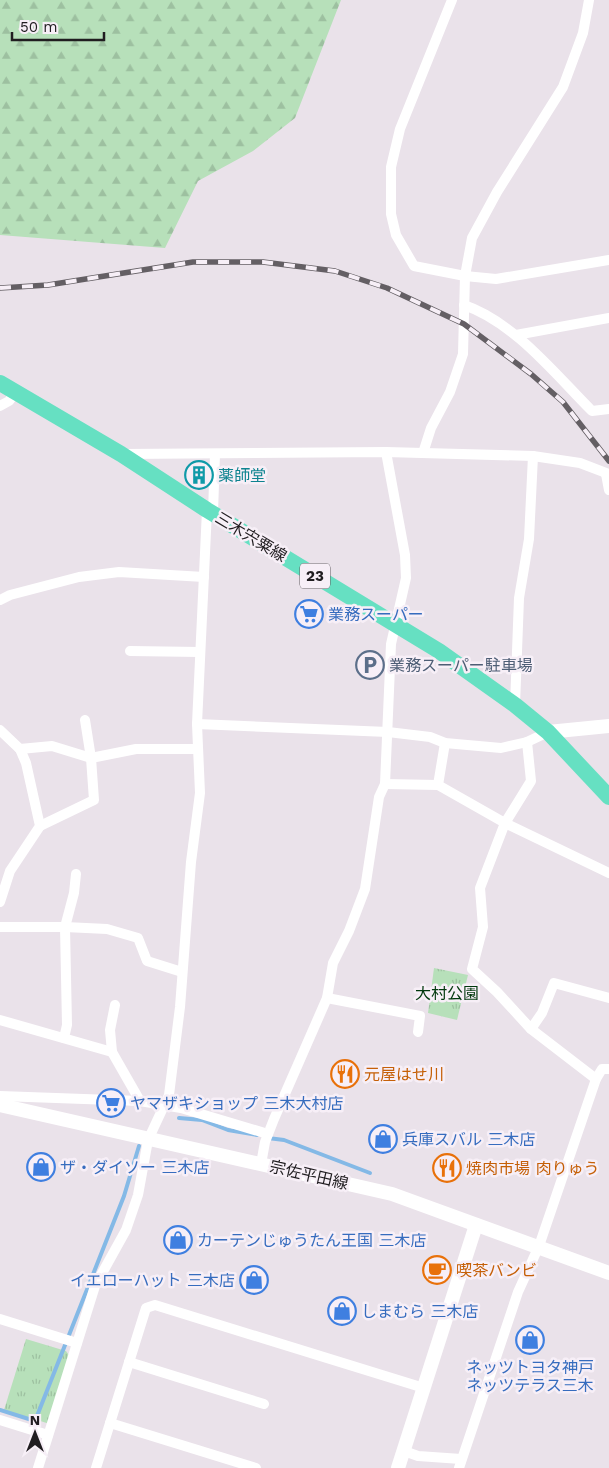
<svg xmlns="http://www.w3.org/2000/svg" width="609" height="1468" font-family="'Work Sans','Noto Sans JP',sans-serif">
<style>
.forest{fill:url(#forest-firs)}
.park{fill:url(#park-tufts)}
.lines{fill:none;stroke-linecap:round;stroke-linejoin:round}
.stream{stroke:#84b9e6;stroke-width:4}
.street{stroke:#fff;stroke-width:10}
.secondary{stroke:#fff;stroke-width:14}
.primary{stroke:#66e0c2;stroke-width:16}
.rail-casing{stroke:#645f64;stroke-width:5.5}
.rail{stroke:#f7eff7;stroke-width:4;stroke-dasharray:11;stroke-linecap:butt}
.labels{text-anchor:middle;dominant-baseline:central;stroke-width:5;stroke-linejoin:round;paint-order:stroke}
.shield{fill:#f7eff7;stroke:#605c60;stroke-width:1}
.shield-label{font-size:15px;font-weight:bold;fill:#201d20}
.culture-label{font-size:16px;fill:#0d838f;stroke:#f7eff7;text-anchor:start}
.street-label{font-size:16px;fill:#201d20;stroke:#f7eff7}
.shop-label{font-size:16px;fill:#366cbe;stroke:#f7eff7;text-anchor:start}
.service-label{font-size:16px;fill:#4e5e75;stroke:#f7eff7;text-anchor:start}
.park-label{font-size:16px;fill:#00380c;stroke:#f7eff7}
.food-label{font-size:16px;fill:#c56008;stroke:#f7eff7;text-anchor:start}
</style>
<defs>
<pattern id="forest-firs" width="22" height="20" patternUnits="userSpaceOnUse" patternTransform="scale(1.25)"><rect width="22" height="20" fill="#b7e0ba"/><path d="M5 1l3.5 6h-7zM16 11l3.5 6h-7z" fill="#9dc0a0"/></pattern>
<pattern id="park-tufts" width="24" height="20" patternUnits="userSpaceOnUse" patternTransform="scale(1.25)"><rect width="24" height="20" fill="#b7e0ba"/><path d="M3 7l-1-3M5 7V3M7 7l1-3M15 17l-1-3M17 17v-4M19 17l1-3" fill="none" stroke="#9dc0a0"/></pattern>
</defs>
<rect width="100%" height="100%" fill="#eae2ea"/>
<!-- forest -->
<polygon class="forest" points="0,0 341,0 295,118 253,151 198,181 165,248 0,235"/>
<!-- park -->
<g class="park">
<polygon points="434,968 468,975 457,1020 428,1013"/>
<polygon points="26,1339 66,1351 71,1358 50,1424 4,1410"/>
</g>
<g class="lines">
<!-- stream -->
<g class="stream">
<polyline points="179,1118 202,1120 228,1130 257,1135"/>
<polyline points="268,1138 284,1140 370,1173"/>
<polyline points="0,1410 35,1421 124,1196 139,1146"/>
</g>
<!-- street -->
<g class="street">
<polyline points="452,0 400,129 391,167 391,214 396,235 414,266 465,276 496,279 609,260"/>
<path d="M464,305C514,322 555,374 592,411L609,409"/>
<polyline points="516,335 609,318"/>
<polyline points="0,406 9,401 15,393"/>
<polyline points="423,453 431,428 450,392 463,354 465,276 472,238 497,192 563,87 583,33 589,0"/>
<polyline points="123,454 386,452 533,456 580,463 609,474"/>
<polyline points="606,474 609,490"/>
<polyline points="213,513 215,454"/>
<polyline points="0,600 10,595 79,577 119,572 204,577"/>
<polyline points="130,651 200,652"/>
<polyline points="515,705 519,598 529,539 533,456"/>
<polyline points="197,724 388,732 430,737 445,743 501,748 527,742 548,732"/>
<polyline points="0,730 20,749 26,763 40,826 10,871 0,902"/>
<polyline points="527,742 531,781 505,823 480,888 483,927 472,969 497,992 531,1029 596,1079"/>
<polyline points="445,743 438,785 505,823 609,873"/>
<polyline points="20,749 52,746 91,758 136,749 197,749"/>
<polyline points="385,784 438,785"/>
<polyline points="40,826 94,800 91,758 85,720"/>
<polyline points="0,927 65,927 107,929 138,938 147,961 182,972"/>
<polyline points="327,998 420,1016 418,1032"/>
<polyline points="115,1005 110,1030 112,1052 140,1101"/>
<polyline points="0,1020 112,1052"/>
<polyline points="531,1029 542,1013 554,983 609,998"/>
<polyline points="64,1038 67,1025 65,927 74,893 76,874"/>
<polyline points="0,1096 140,1101 181,1108 268,1134"/>
<polyline points="261,1164 265,1142 274,1119 327,998 333,963 349,931 365,889 379,797 385,784 391,644 406,578 405,555 386,452"/>
<polyline points="0,1319 77,1343"/>
<polyline points="129,1362 264,1404"/>
<polyline points="0,1420 48,1435"/>
<polyline points="110,1423 256,1468"/>
<polyline points="404,1451 418,1456 461,1459"/>
<polyline points="38,1468 95,1286 126,1230 138,1195 148,1140 169,1095 180,1007 191,862 200,793 197,724 207,510"/>
<polyline points="96,1468 146,1308 155,1305 424,1388"/>
<polyline points="459,1468 518,1292 539,1246 596,1079 602,1069 609,1069"/>
</g>
<!-- secondary -->
<g class="secondary">
<polyline points="548,732 609,726"/>
<polyline points="0,1105 392,1194 609,1273"/>
<polyline points="398,1468 476,1225"/>
</g>
<!-- primary -->
<polyline class="primary" points="0,383 121,454 207,510 439,651 515,705 548,732 609,797"/>
<defs>
<polyline id="rail" points="0,288 48,285 193,262 263,262 335,271 387,288 464,324 531,374 563,402 609,461"/>
</defs>
<!-- rail casing -->
<use href="#rail" class="rail-casing"/>
<!-- rail -->
<use href="#rail" class="rail"/>
</g>
<!-- icons -->
<defs>
<symbol id="building-ring" viewBox="-11 -11 22 22"><circle r="9.5" fill="#f7eff7" stroke="#0f9aa8" stroke-width="1.5"/><path d="M-4-6H4V6H1V3H-1V6H-4ZM-2.5-4.3h1.7v1.8h-1.7ZM.8-4.3h1.7v1.8H.8ZM-2.5-1h1.7V.8h-1.7ZM.8-1h1.7V.8H.8Z" fill="#0f9aa8"/></symbol>
<symbol id="supermarket-ring" viewBox="-11 -11 22 22"><circle r="9.5" fill="#f7eff7" stroke="#3f7fe0" stroke-width="1.5"/><path d="M-6-5.5h2.5l.6 2H6L4.5 2H-2.5L-4.4-4H-6ZM-1.5 3.2a1.3 1.3 0 1 0 .1 0ZM3 3.2a1.3 1.3 0 1 0 .1 0Z" fill="#3f7fe0"/></symbol>
<symbol id="parking-ring" viewBox="-11 -11 22 22"><circle r="9.5" fill="#f7eff7" stroke="#5c6f8a" stroke-width="1.5"/><path d="M-3.5-5.5H1a3.5 3.5 0 0 1 0 7H-1V5.5H-3.5ZM-1-3.4V-.6H.8a1.4 1.4 0 0 0 0-2.8Z" fill="#5c6f8a"/></symbol>
<symbol id="restaurant-ring" viewBox="-11 -11 22 22"><circle r="9.5" fill="#f7eff7" stroke="#e8710a" stroke-width="1.5"/><path d="M-5-6h1v4h1v-4h1v4h1v-4h1v5L-1.5 .5V6h-2V.5L-5-1ZM5-6V6H3V1.5H1.5Q1.5-4 5-6Z" fill="#e8710a"/></symbol>
<symbol id="shop-ring" viewBox="-11 -11 22 22"><circle r="9.5" fill="#f7eff7" stroke="#3f7fe0" stroke-width="1.5"/><path d="M-5-2.5h2.3a2.7 3.5 0 0 1 5.4 0H5L5.5 6h-11ZM-1.5-2.5h3a1.5 2.3 0 0 0-3 0Z" fill="#3f7fe0"/></symbol>
<symbol id="cafe-ring" viewBox="-11 -11 22 22"><circle r="9.5" fill="#f7eff7" stroke="#e8710a" stroke-width="1.5"/><path d="M-5.5-4.5H6V0H3Q3 3.5 0 3.5H-2.5Q-5.5 3.5-5.5 0ZM3-3.2v2h1.7v-2ZM-6 4.5H4V6H-6Z" fill="#e8710a"/></symbol>
</defs>
<g fill-rule="evenodd">
<use href="#building-ring" x="183" y="459" width="32" height="32"/>
<use href="#supermarket-ring" x="293" y="598" width="32" height="32"/>
<use href="#parking-ring" x="354" y="649" width="32" height="32"/>
<use href="#restaurant-ring" x="329" y="1058" width="32" height="32"/>
<use href="#supermarket-ring" x="95" y="1087" width="32" height="32"/>
<use href="#shop-ring" x="367" y="1123" width="32" height="32"/>
<use href="#shop-ring" x="25" y="1151" width="32" height="32"/>
<use href="#restaurant-ring" x="431" y="1152" width="32" height="32"/>
<use href="#shop-ring" x="162" y="1224" width="32" height="32"/>
<use href="#cafe-ring" x="421" y="1254" width="32" height="32"/>
<use href="#shop-ring" x="238" y="1264" width="32" height="32"/>
<use href="#shop-ring" x="326" y="1295" width="32" height="32"/>
<use href="#shop-ring" x="514" y="1324" width="32" height="32"/>
</g>
<g class="labels">
<!-- shield labels -->
<rect class="shield" x="300" y="563.5" width="30" height="25" rx="4"/>
<g class="shield-label">
<text x="315" y="576">23</text>
</g>
<!-- culture labels -->
<g class="culture-label">
<text x="218" y="475">薬師堂</text>
</g>
<!-- street labels -->
<g class="street-label">
<text transform="translate(251 537) rotate(31)">三木宍粟線</text>
<text transform="translate(309 1175) rotate(13)">宗佐平田線</text>
</g>
<!-- shop labels -->
<g class="shop-label">
<text x="328" y="614">業務スーパー</text>
<text x="130" y="1103">ヤマザキショップ 三木大村店</text>
<text x="402" y="1139">兵庫スバル 三木店</text>
<text x="60" y="1167">ザ・ダイソー 三木店</text>
<text x="197" y="1240">カーテンじゅうたん王国 三木店</text>
<text x="235" y="1280" text-anchor="end">イエローハット 三木店</text>
<text x="361" y="1311">しまむら 三木店</text>
<text x="530" y="1367" text-anchor="middle">ネッツトヨタ神戸<tspan x="530" dy="18">ネッツテラス三木</tspan></text>
</g>
<!-- service labels -->
<g class="service-label">
<text x="389" y="665">業務スーパー駐車場</text>
</g>
<!-- park labels -->
<g class="park-label">
<text x="447" y="993">大村公園</text>
</g>
<!-- food labels -->
<g class="food-label">
<text x="364" y="1074">元屋はせ川</text>
<text x="466" y="1168">焼肉市場 肉りゅう</text>
<text x="456" y="1270">喫茶バンビ</text>
</g>
</g>
<!-- north arrow -->
<g transform="translate(35 1433)" stroke="#f7eff7" stroke-width="4" paint-order="stroke">
<path d="M0-4L9 19L0 12L-9 19Z" fill="#201d20"/>
<text y="-8" font-size="14" font-weight="bold" text-anchor="middle" fill="#201d20">N</text>
</g>
<!-- scale -->
<path d="M12 32v8h92v-8" fill="none" stroke="#201d20" stroke-width="2.5"/>
<text x="20" y="32" font-size="15" fill="#201d20" stroke="#f7eff7" stroke-width="4" paint-order="stroke">50 m</text>
</svg>
